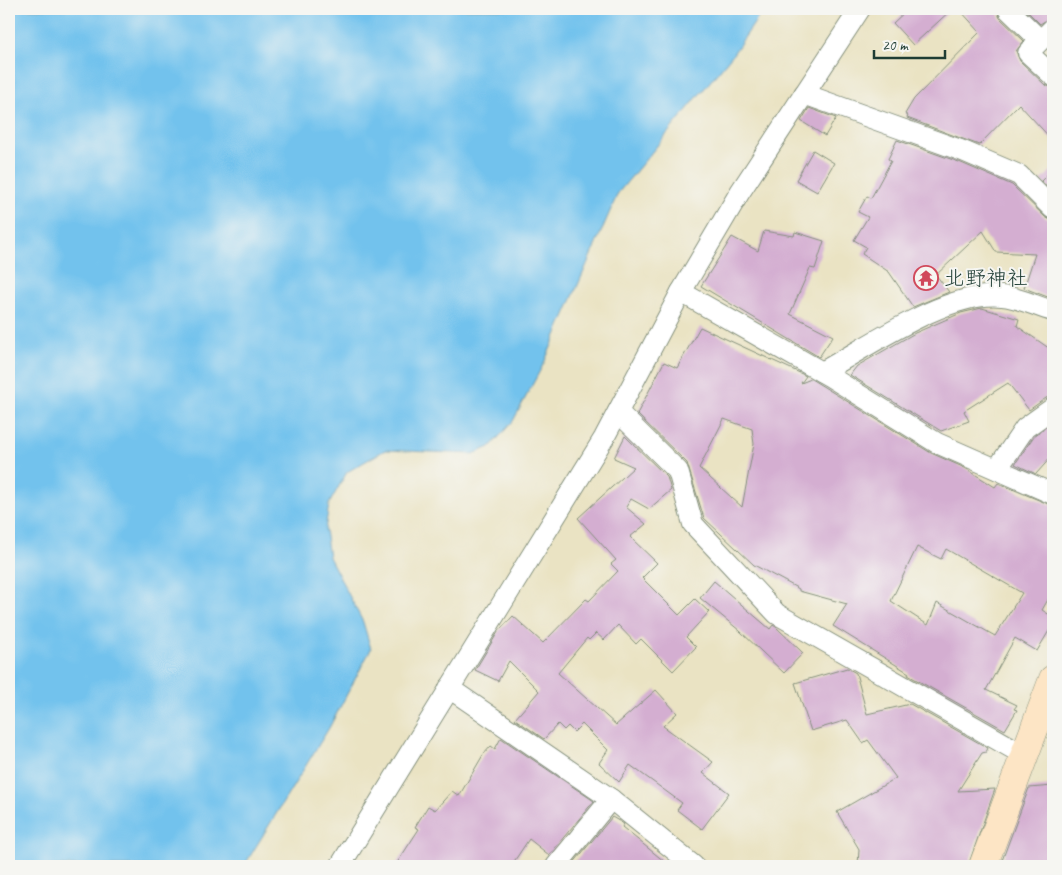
<svg xmlns="http://www.w3.org/2000/svg" width="1062" height="875" font-family="Caveat,'Klee One',sans-serif">
<style>
.water{fill:#72c2ed;stroke:#488090}
.building{fill:#d4aed1;fill-rule:evenodd}
.lines{fill:none;stroke-linecap:round;stroke-linejoin:round}
.street-casing{stroke:#84907c;stroke-width:22}
.secondary-casing{stroke:#84907c;stroke-width:29}
.street{stroke:#fff;stroke-width:20}
.secondary{stroke:#fde5c5;stroke-width:28}
.labels{text-anchor:middle;dominant-baseline:central;stroke-width:4;stroke-linejoin:round;paint-order:stroke}
.poi-label{font-size:21px;fill:#1f3d34;stroke:#f6f6f2;text-anchor:start}
</style>
<rect width="100%" height="100%" fill="#f6f6f2"/>
<filter id="ink" filterUnits="userSpaceOnUse"><feTurbulence type="fractalNoise" baseFrequency=".02" numOctaves="2"/><feDisplacementMap in="SourceGraphic" scale="10" xChannelSelector="R" yChannelSelector="G"/><feConvolveMatrix kernelMatrix="1 2 1 2 8 2 1 2 1" color-interpolation-filters="sRGB"/></filter>
<filter id="wash" filterUnits="userSpaceOnUse"><feTurbulence type="fractalNoise" baseFrequency=".0096" numOctaves="4" result="noise"/><feDisplacementMap in="SourceGraphic" scale="20" xChannelSelector="R" yChannelSelector="G"/><feGaussianBlur stdDeviation="1.12" result="paint"/><feColorMatrix in="noise" values="0 0 0 0 0 0 0 0 0 0 0 0 0 0 0 0 0 1.4 0 .05"/><feComposite in="paint" operator="in"/></filter>
<g filter="url(#wash)">
<rect width="100%" height="100%" fill="#eae3c3"/>
<!-- water -->
<polygon class="water" points="9,9 764,9 733,54 618,193 544,363 513,421 490,447 473,454 385,450 347,472 329,504 325,530 329,557 363,622 371,649 329,728 244,866 9,866"/>
<g id="blocks">
<!-- building -->
<g class="building">
<polygon points="908,9 952,9 913,45 893,23"/>
<polygon points="959,9 996,9 1000,18 1024,41 1016,51 1020,61 1045,85 1053,88 1053,141 1019,104 979,145 907,118 908,116 905,114 914,99 980,32"/>
<polygon points="1025,9 1053,9 1053,16 1040,24"/>
<polygon points="809,108 836,118 825,136 801,121"/>
<polygon points="897,140 959,162 1012,185 1045,217 1053,221 1053,299 1024,288 1035,254 996,252 983,231 936,275 949,292 913,307 889,272 862,254 866,247 854,240 868,217 858,212 867,196 871,198 891,161 888,159"/>
<polygon points="813,150 834,163 817,192 796,180"/>
<polygon points="1053,169 1053,192 1041,181"/>
<polygon points="764,231 794,236 795,232 824,241 815,269 810,268 790,314 833,336 819,357 701,286 732,237 758,251"/>
<polygon points="982,308 1019,319 1017,326 1053,351 1053,396 1046,398 1029,410 1008,383 964,411 969,421 941,431 850,375 857,366 915,333 961,313"/>
<path d="M700,327L802,374L806,376L801,383L811,379L931,453L965,468L995,487L998,483L1053,506V591L1042,610L1053,617V624L1037,651L1015,638L986,690L1017,705L1014,709L1017,710L1005,730L908,675L909,673L833,626L847,604L799,591V589L754,565L704,518L687,463L637,414L664,362L677,368ZM724,419L752,429L754,444L742,507L699,468ZM917,547L941,559L946,549L1022,593L995,636L937,603L928,625L891,601Z"/>
<polygon points="1053,422 1053,455 1036,474 1015,464 1034,436"/>
<polygon points="625,436 667,477 671,490 649,509 631,499 626,507 646,524 630,537 657,563 642,578 679,615 695,599 709,612 686,637 696,647 673,671 641,639 636,644 618,625 604,640 596,633 589,640 587,638 558,673 616,725 656,690 677,713 663,726 713,762 703,773 729,793 702,829 677,810 682,803 630,765 619,782 599,763 608,750 582,724 574,732 568,726 564,730 558,724 544,739 515,719 539,691 509,661 498,681 475,670 498,632 513,616 543,643 586,599 589,601 618,571 611,564 616,560 578,518 634,467 614,458"/>
<polygon points="714,581 770,629 773,625 776,627 803,653 784,673 740,631 700,598"/>
<polygon points="847,668 856,673 867,714 910,704 988,748 986,752 982,753 958,791 995,789 968,866 858,866 859,849 837,812 896,778 868,740 863,743 847,720 811,731 795,683"/>
<polygon points="501,738 594,801 549,855 529,839 511,866 395,866 419,829 415,827 428,806 435,810 452,791 459,796 483,755 491,746 495,749"/>
<polygon points="1053,786 1053,866 1000,866 1029,788"/>
<polygon points="612,817 624,824 622,827 670,866 571,866"/>
</g>
</g>
</g>
<g filter="url(#ink)">
<use href="#blocks" fill-opacity="0" stroke="#84907c" stroke-width="1"/>
<g class="lines">
<defs>
<g id="street">
<polyline points="1008,9 1040,40"/>
<polyline points="1053,28 1028,53 1053,76"/>
<polyline points="804,94 963,151 1019,175 1053,209"/>
<polyline points="681,292 829,376 937,443 1053,494"/>
<path d="M822,372C869,346 948,290 1002,296C1019,297 1037,307 1053,311"/>
<polyline points="618,412 678,471 693,524 777,614 1024,755"/>
<polyline points="997,469 1025,428 1053,408"/>
<polyline points="449,688 611,799 694,866"/>
<polyline points="340,866 604,438 681,292 740,192 860,9"/>
<polyline points="556,866 611,799"/>
</g>
<polyline id="secondary" points="983,866 1053,679"/>
</defs>
<!-- street casing -->
<use href="#street" class="street-casing"/>
<!-- secondary casing -->
<use href="#secondary" class="secondary-casing"/>
<!-- street -->
<use href="#street" class="street"/>
<!-- secondary -->
<use href="#secondary" class="secondary"/>
</g>
</g>
<!-- icons -->
<defs>
<symbol id="temple-ring" viewBox="-11 -11 22 22"><circle r="9.5" fill="#f6f6f2" stroke="#d1495b" stroke-width="1.5"/><path d="M0-6L5-2H3V0L6.5 2.5H4V6H1.5V3h-3V6H-4V2.5H-6.5L-3 0V-2H-5Z" fill="#d1495b"/></symbol>
</defs>
<g fill-rule="evenodd">
<use href="#temple-ring" x="912" y="264" width="28" height="28"/>
</g>
<g class="labels">
<!-- poi labels -->
<g class="poi-label">
<text x="944" y="278">北野神社</text>
</g>
</g>
<!-- margin -->
<rect width="1062" height="875" fill="none" stroke="#f6f6f2" stroke-width="30"/>
<!-- scale -->
<path d="M874 50v8h71v-8" fill="none" stroke="#1f3d34" stroke-width="2.5"/>
<text x="882" y="50" font-size="15" fill="#1f3d34" stroke="#f6f6f2" stroke-width="4" paint-order="stroke">20 m</text>
</svg>
